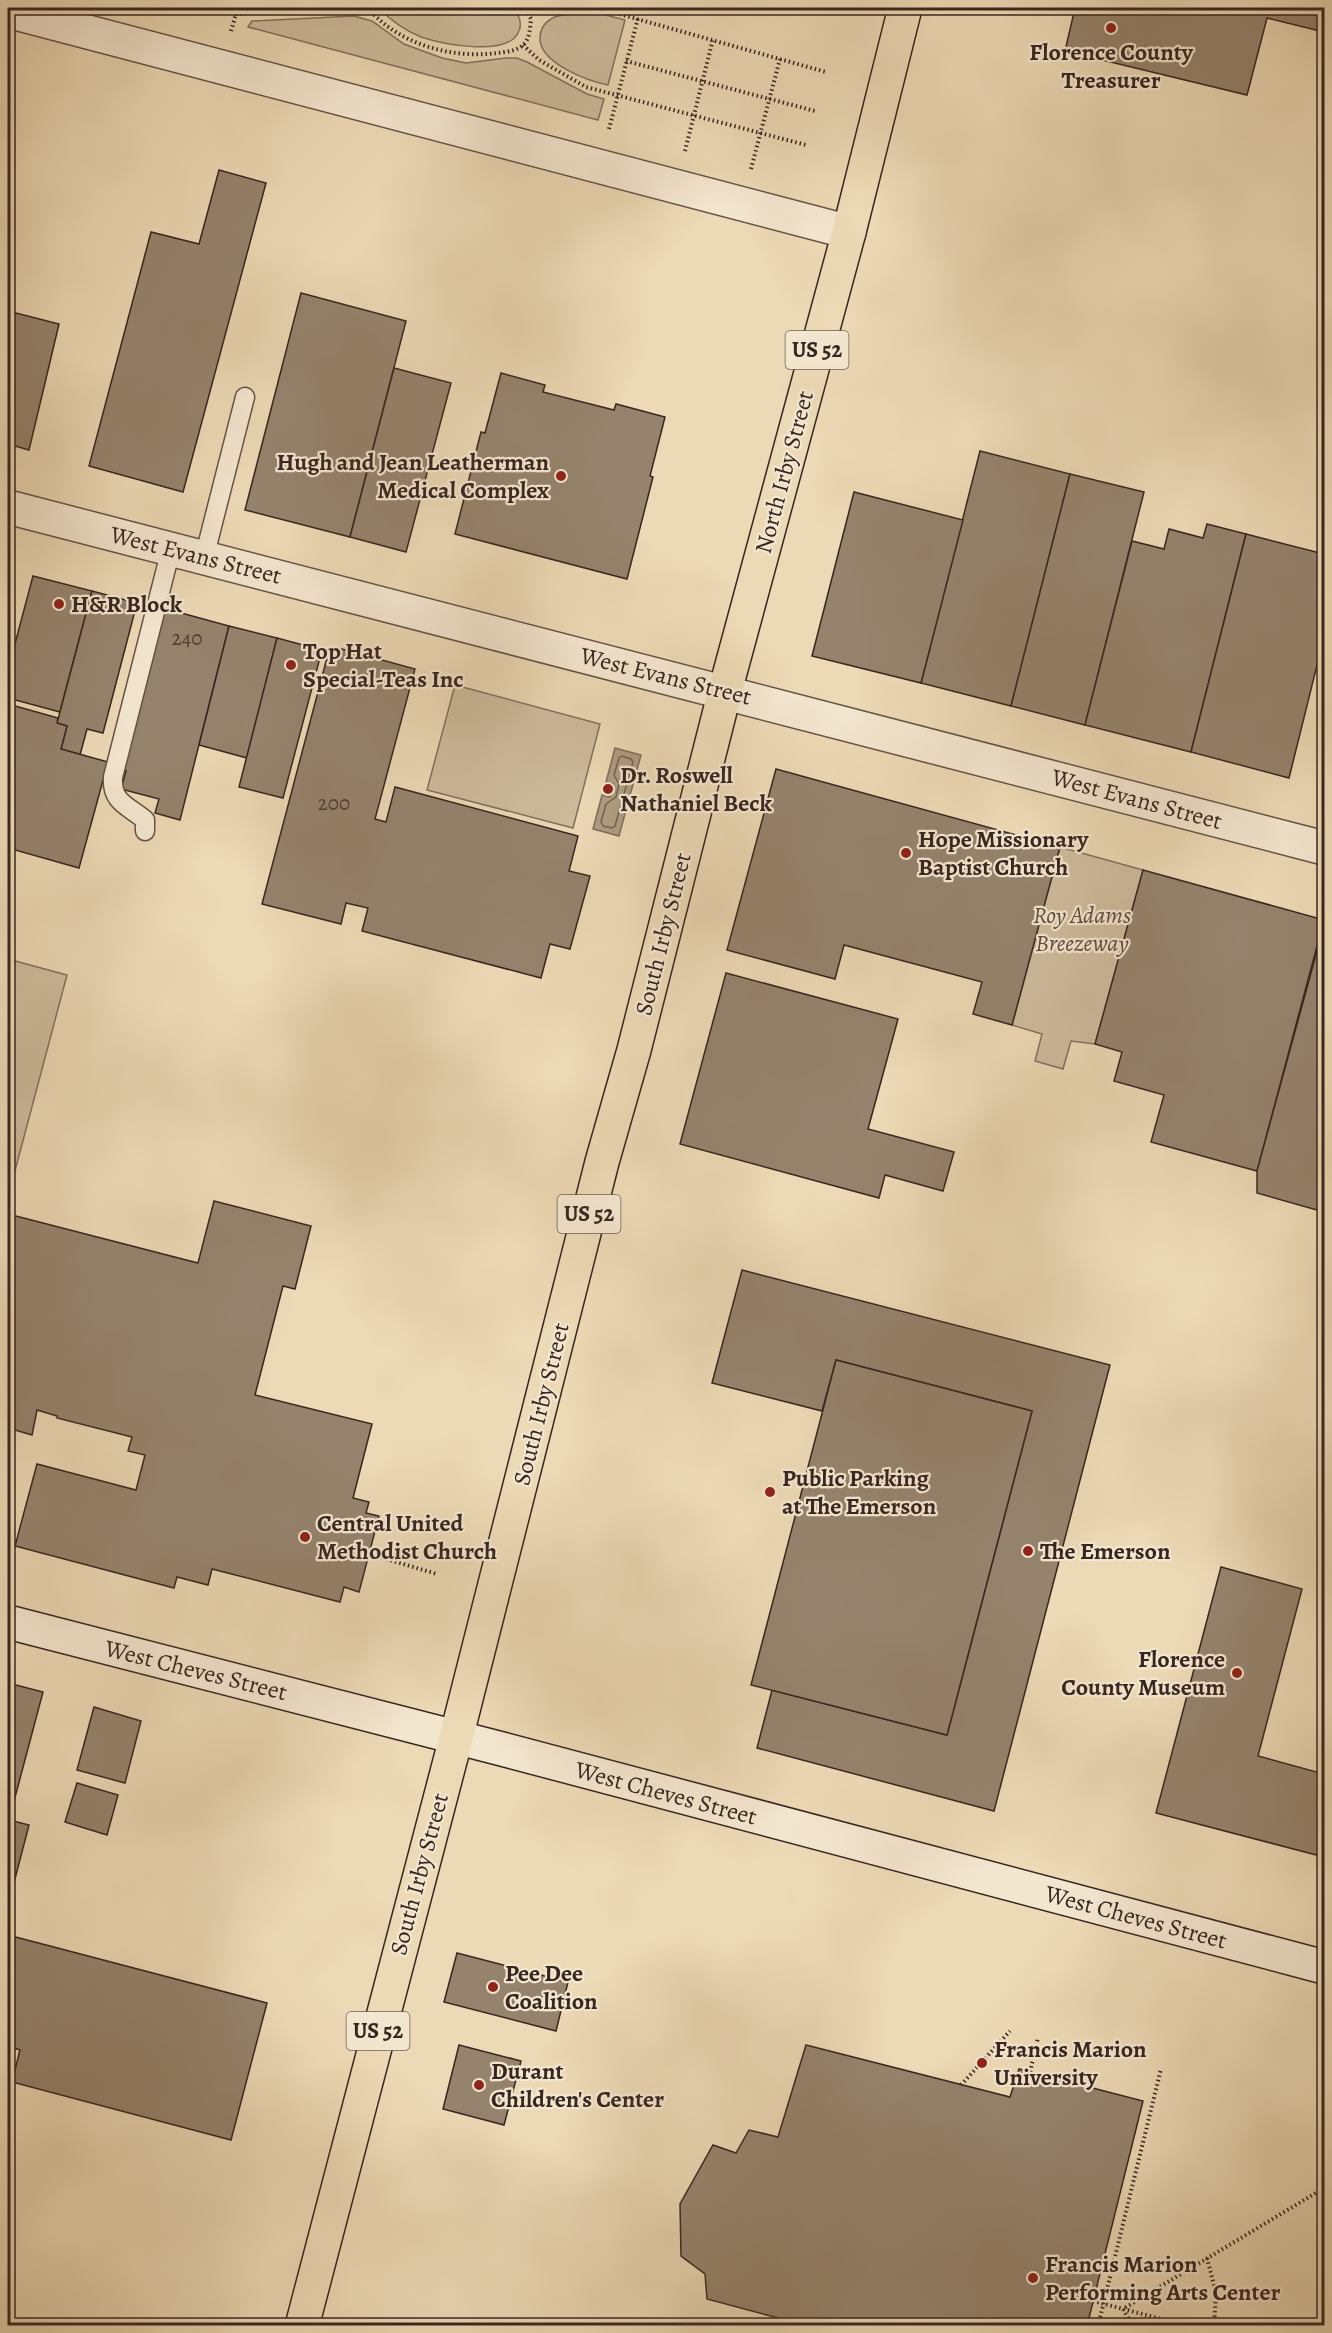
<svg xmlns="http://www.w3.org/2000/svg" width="1332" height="2333" font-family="Alegreya,serif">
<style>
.green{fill:#cdbb9c;stroke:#82705e;stroke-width:1.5}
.water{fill:#ae9c82;stroke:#7e6d5b;stroke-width:1.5}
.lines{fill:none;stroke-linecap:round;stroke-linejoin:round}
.shore{stroke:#726151;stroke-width:1.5}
.building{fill:#95836d;stroke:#372620;stroke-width:1.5}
.service-casing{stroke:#645345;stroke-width:21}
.minor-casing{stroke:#645345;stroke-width:36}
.tertiary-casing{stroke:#645345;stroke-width:36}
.secondary-casing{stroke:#372620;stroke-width:36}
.primary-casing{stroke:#372620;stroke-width:36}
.path{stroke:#372620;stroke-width:4;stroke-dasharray:1.5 3;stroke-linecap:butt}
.service{stroke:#f3e6cf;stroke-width:18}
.minor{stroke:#f3e6cf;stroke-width:33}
.tertiary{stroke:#f3e6cf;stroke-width:33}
.secondary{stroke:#f3e6cf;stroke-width:33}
.primary{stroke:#ecd9b5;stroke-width:33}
.poi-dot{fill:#8f2418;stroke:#f3e6cf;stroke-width:2}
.labels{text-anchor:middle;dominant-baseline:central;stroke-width:4.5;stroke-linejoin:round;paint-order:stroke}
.number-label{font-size:21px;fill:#4e3d33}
.shield{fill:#f3e6cf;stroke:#6f6054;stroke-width:1.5}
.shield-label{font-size:22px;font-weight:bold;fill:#372620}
.poi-label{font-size:24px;font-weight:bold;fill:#372620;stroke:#f3e6cf;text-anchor:start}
.street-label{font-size:24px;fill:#372620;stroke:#f3e6cf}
.park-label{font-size:24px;font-style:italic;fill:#5c4b3f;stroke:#f3e6cf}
</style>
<rect width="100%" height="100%" fill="#ecd9b5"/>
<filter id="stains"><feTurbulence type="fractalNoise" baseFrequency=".00333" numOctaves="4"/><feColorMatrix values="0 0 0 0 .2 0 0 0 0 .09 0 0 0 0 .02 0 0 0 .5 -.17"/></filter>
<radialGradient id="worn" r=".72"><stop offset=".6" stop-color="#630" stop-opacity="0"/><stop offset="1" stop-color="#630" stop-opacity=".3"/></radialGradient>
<!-- green -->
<g class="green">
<path d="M379,8H513C519,15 523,24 518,33C506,57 442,44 421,37C404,30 391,21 379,8Z"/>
<path d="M602,14L625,20L608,85C588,81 539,63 540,38C540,30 544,23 551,19C563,11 587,15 602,14Z"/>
<polygon points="354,16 372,21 404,44 442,58 466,63 506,58 517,58 527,62 587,94 604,99 598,120 248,27 252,21"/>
<polygon points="455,685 600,724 573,828 427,790"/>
<polygon points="1060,847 1143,870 1095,1044 1071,1041 1063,1069 1035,1061 1042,1034 1012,1025"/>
<polygon points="8,959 67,975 8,1197"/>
</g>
<!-- water -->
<polygon class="water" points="615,748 641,755 619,836 593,829 602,795 610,797 613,784 606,782"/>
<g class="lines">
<!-- shore -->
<polygon class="shore" points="622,756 631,759 633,762 615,826 612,828 603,826 601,822 606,804 616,797 619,784 614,775 619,758"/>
</g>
<!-- building -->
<g class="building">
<polygon points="1075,8 1324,8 1324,32 1267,18 1247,95 1065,51"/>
<polygon points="219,170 266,183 183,492 89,466 151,232 199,244"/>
<polygon points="301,293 406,321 350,537 245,510"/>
<polygon points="8,311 59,324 29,450 8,444"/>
<polygon points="394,368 451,383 406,552 350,537"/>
<polygon points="501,373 545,385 543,392 614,410 616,404 665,417 650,476 653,477 627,579 455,534 481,432 485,433"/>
<polygon points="980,451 1070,474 1011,706 921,683"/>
<polygon points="1070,474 1144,492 1085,725 1011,706"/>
<polygon points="854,492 963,520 921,683 812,656"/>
<polygon points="1207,524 1246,534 1191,752 1085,725 1132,541 1164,549 1169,529 1203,538"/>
<polygon points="1246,534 1324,554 1324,637 1289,778 1191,752"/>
<polygon points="33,576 92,591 60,712 8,698 8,670"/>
<polygon points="92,591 137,603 103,733 87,729 80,755 61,749 67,726 57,723"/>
<polygon points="163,608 229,626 180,820 155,813 159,799 121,789 126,771 121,769"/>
<polygon points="229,626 277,638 247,758 199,745"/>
<polygon points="277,638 322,650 283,798 239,787"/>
<polygon points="338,648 415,669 375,819 386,822 395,787 578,836 569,871 590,876 570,949 550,944 541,978 362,931 368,908 346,903 341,924 262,904 328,654 336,656"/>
<polygon points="8,704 58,718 57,723 67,726 61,749 108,762 79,868 8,848"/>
<polygon points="776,769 1060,847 1012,1025 973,1014 982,982 844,945 835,979 727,950"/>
<polygon points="1143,870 1324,920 1257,1171 1151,1142 1164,1095 1114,1081 1122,1052 1095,1044"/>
<polygon points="1324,925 1324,1212 1257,1193 1257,1171"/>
<polygon points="726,973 898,1019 868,1129 954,1152 943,1191 885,1175 879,1198 680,1144"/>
<polygon points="214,1201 311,1226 295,1289 283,1286 255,1395 372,1424 353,1498 369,1502 366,1513 379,1516 359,1592 344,1587 340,1602 212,1569 208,1585 177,1577 174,1588 15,1546 37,1464 136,1490 145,1455 128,1451 132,1437 57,1418 57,1416 37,1410 32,1435 8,1428 8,1214 198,1263"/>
<polygon points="742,1270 1110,1365 994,1811 757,1748 772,1690 947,1735 1032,1411 836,1360 822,1411 712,1383"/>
<polygon points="836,1360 1032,1411 947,1735 751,1685"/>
<polygon points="1221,1567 1302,1589 1258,1756 1324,1774 1324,1857 1156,1813"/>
<polygon points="8,1683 43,1692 9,1820 29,1825 10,1898 8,1897"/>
<polygon points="94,1707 141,1721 125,1783 77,1770"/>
<polygon points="77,1783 118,1795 107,1835 65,1822"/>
<polygon points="8,1935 267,2003 231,2140 12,2082 20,2050 8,2046"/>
<polygon points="457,1953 568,1982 556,2031 444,2002"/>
<polygon points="459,2045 521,2061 504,2125 443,2109"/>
<polygon points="806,2045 1010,2097 1019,2069 1143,2101 1087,2326 808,2326 707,2299 705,2274 681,2256 680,2204 713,2145 736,2153 749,2130 778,2137"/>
</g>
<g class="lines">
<defs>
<g id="service">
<polyline points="204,558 245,397"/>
<path d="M145,831V820C129,806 111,803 113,777L171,549"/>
</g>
<polyline id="minor" points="8,11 849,232"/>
<polyline id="tertiary" points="8,507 1324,848"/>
<polyline id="secondary" points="8,1622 502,1749 1324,1967"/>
<polyline id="primary" points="302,2326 456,1738 602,1162 634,1050 725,691 849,232 905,8"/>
</defs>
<!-- service casing -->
<use href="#service" class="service-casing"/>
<!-- minor casing -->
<use href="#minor" class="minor-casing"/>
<!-- tertiary casing -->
<use href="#tertiary" class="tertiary-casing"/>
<!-- secondary casing -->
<use href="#secondary" class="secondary-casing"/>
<!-- primary casing -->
<use href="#primary" class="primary-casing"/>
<!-- path -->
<g class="path">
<polyline points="229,8 236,14 359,8"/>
<path d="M368,8C398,44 451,59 497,53C506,52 517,51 523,45C530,39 530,27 531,19L525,8"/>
<polyline points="598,8 826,72"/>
<polyline points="528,11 585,8"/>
<polyline points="231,31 236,14"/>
<polyline points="523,45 539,60 586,87 806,145"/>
<polyline points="626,61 815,111"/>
<polyline points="609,129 638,18"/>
<polyline points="685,151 713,39"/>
<polyline points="751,169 780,59"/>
<polyline points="369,1554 437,1574"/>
<polyline points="1030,2072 1038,2038"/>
<polyline points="961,2085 1010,2031"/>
<polyline points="1207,2258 1216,2293 1214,2326"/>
<polyline points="1093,2301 1188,2326"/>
<polyline points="1098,2326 1161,2069"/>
<polyline points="1133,2326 1123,2309 1324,2188"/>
</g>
<!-- service -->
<use href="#service" class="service"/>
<!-- minor -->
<use href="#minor" class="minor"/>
<!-- tertiary -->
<use href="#tertiary" class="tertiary"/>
<!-- secondary -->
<use href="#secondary" class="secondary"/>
<!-- primary -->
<use href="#primary" class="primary"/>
</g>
<!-- markers -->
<g class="poi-dot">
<circle cx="1111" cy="28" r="6"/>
<circle cx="561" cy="476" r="6"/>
<circle cx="59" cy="604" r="6"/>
<circle cx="291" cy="665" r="6"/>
<circle cx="608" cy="789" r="6"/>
<circle cx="906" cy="853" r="6"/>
<circle cx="770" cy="1492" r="6"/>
<circle cx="305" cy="1537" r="6"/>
<circle cx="1028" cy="1551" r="6"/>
<circle cx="1237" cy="1673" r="6"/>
<circle cx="493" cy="1987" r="6"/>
<circle cx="982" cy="2063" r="6"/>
<circle cx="479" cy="2085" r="6"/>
<circle cx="1033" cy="2278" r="6"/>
</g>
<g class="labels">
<!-- number labels -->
<g class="number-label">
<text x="187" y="638">240</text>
<text x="334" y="803">200</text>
</g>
<!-- shield labels -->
<g class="shield">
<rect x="785.5" y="331" width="63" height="38" rx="4.5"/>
<rect x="557.5" y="1195" width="63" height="38" rx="4.5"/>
<rect x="346.5" y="2012" width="63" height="38" rx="4.5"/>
</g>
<g class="shield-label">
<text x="817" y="350">US 52</text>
<text x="589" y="1214">US 52</text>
<text x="378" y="2031">US 52</text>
</g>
<!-- poi labels -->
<g class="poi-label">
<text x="1111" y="52" text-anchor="middle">Florence County<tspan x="1111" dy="28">Treasurer</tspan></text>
<text x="549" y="462" text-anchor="end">Hugh and Jean Leatherman<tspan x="549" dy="28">Medical Complex</tspan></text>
<text x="71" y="604">H&amp;R Block</text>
<text x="303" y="651">Top Hat<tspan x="303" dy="28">Special-Teas Inc</tspan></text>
<text x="620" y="775">Dr. Roswell<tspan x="620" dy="28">Nathaniel Beck</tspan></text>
<text x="918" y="839">Hope Missionary<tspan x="918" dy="28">Baptist Church</tspan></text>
<text x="782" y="1478">Public Parking<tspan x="782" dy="28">at The Emerson</tspan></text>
<text x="317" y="1523">Central United<tspan x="317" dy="28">Methodist Church</tspan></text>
<text x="1040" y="1551">The Emerson</text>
<text x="1225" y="1659" text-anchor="end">Florence<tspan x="1225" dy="28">County Museum</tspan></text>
<text x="505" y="1973">Pee Dee<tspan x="505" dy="28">Coalition</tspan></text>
<text x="994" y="2049">Francis Marion<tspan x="994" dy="28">University</tspan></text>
<text x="491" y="2071">Durant<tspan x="491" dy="28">Children's Center</tspan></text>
<text x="1045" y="2264">Francis Marion<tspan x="1045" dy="28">Performing Arts Center</tspan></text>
</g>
<!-- street labels -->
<g class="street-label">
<text transform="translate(784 472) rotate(-75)">North Irby Street</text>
<text transform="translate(196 555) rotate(14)">West Evans Street</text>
<text transform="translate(666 676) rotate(14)">West Evans Street</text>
<text transform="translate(1137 799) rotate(15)">West Evans Street</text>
<text transform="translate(663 934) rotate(-76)">South Irby Street</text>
<text transform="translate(541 1404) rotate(-76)">South Irby Street</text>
<text transform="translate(196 1670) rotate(14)">West Cheves Street</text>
<text transform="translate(666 1793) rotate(15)">West Cheves Street</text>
<text transform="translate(419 1874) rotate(-75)">South Irby Street</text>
<text transform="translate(1136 1917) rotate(15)">West Cheves Street</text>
</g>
<!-- park labels -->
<g class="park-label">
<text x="1082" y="915">Roy Adams<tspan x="1082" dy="28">Breezeway</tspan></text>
</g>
</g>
<!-- margin -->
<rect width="1332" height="2333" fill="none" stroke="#ecd9b5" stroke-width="30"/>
<rect x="9" y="9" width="1314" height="2315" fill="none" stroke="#372620" stroke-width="3"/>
<rect x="15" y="15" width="1302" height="2303" fill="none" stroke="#372620" stroke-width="1.5"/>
<rect width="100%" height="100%" filter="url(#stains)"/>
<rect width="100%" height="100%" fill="url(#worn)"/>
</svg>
